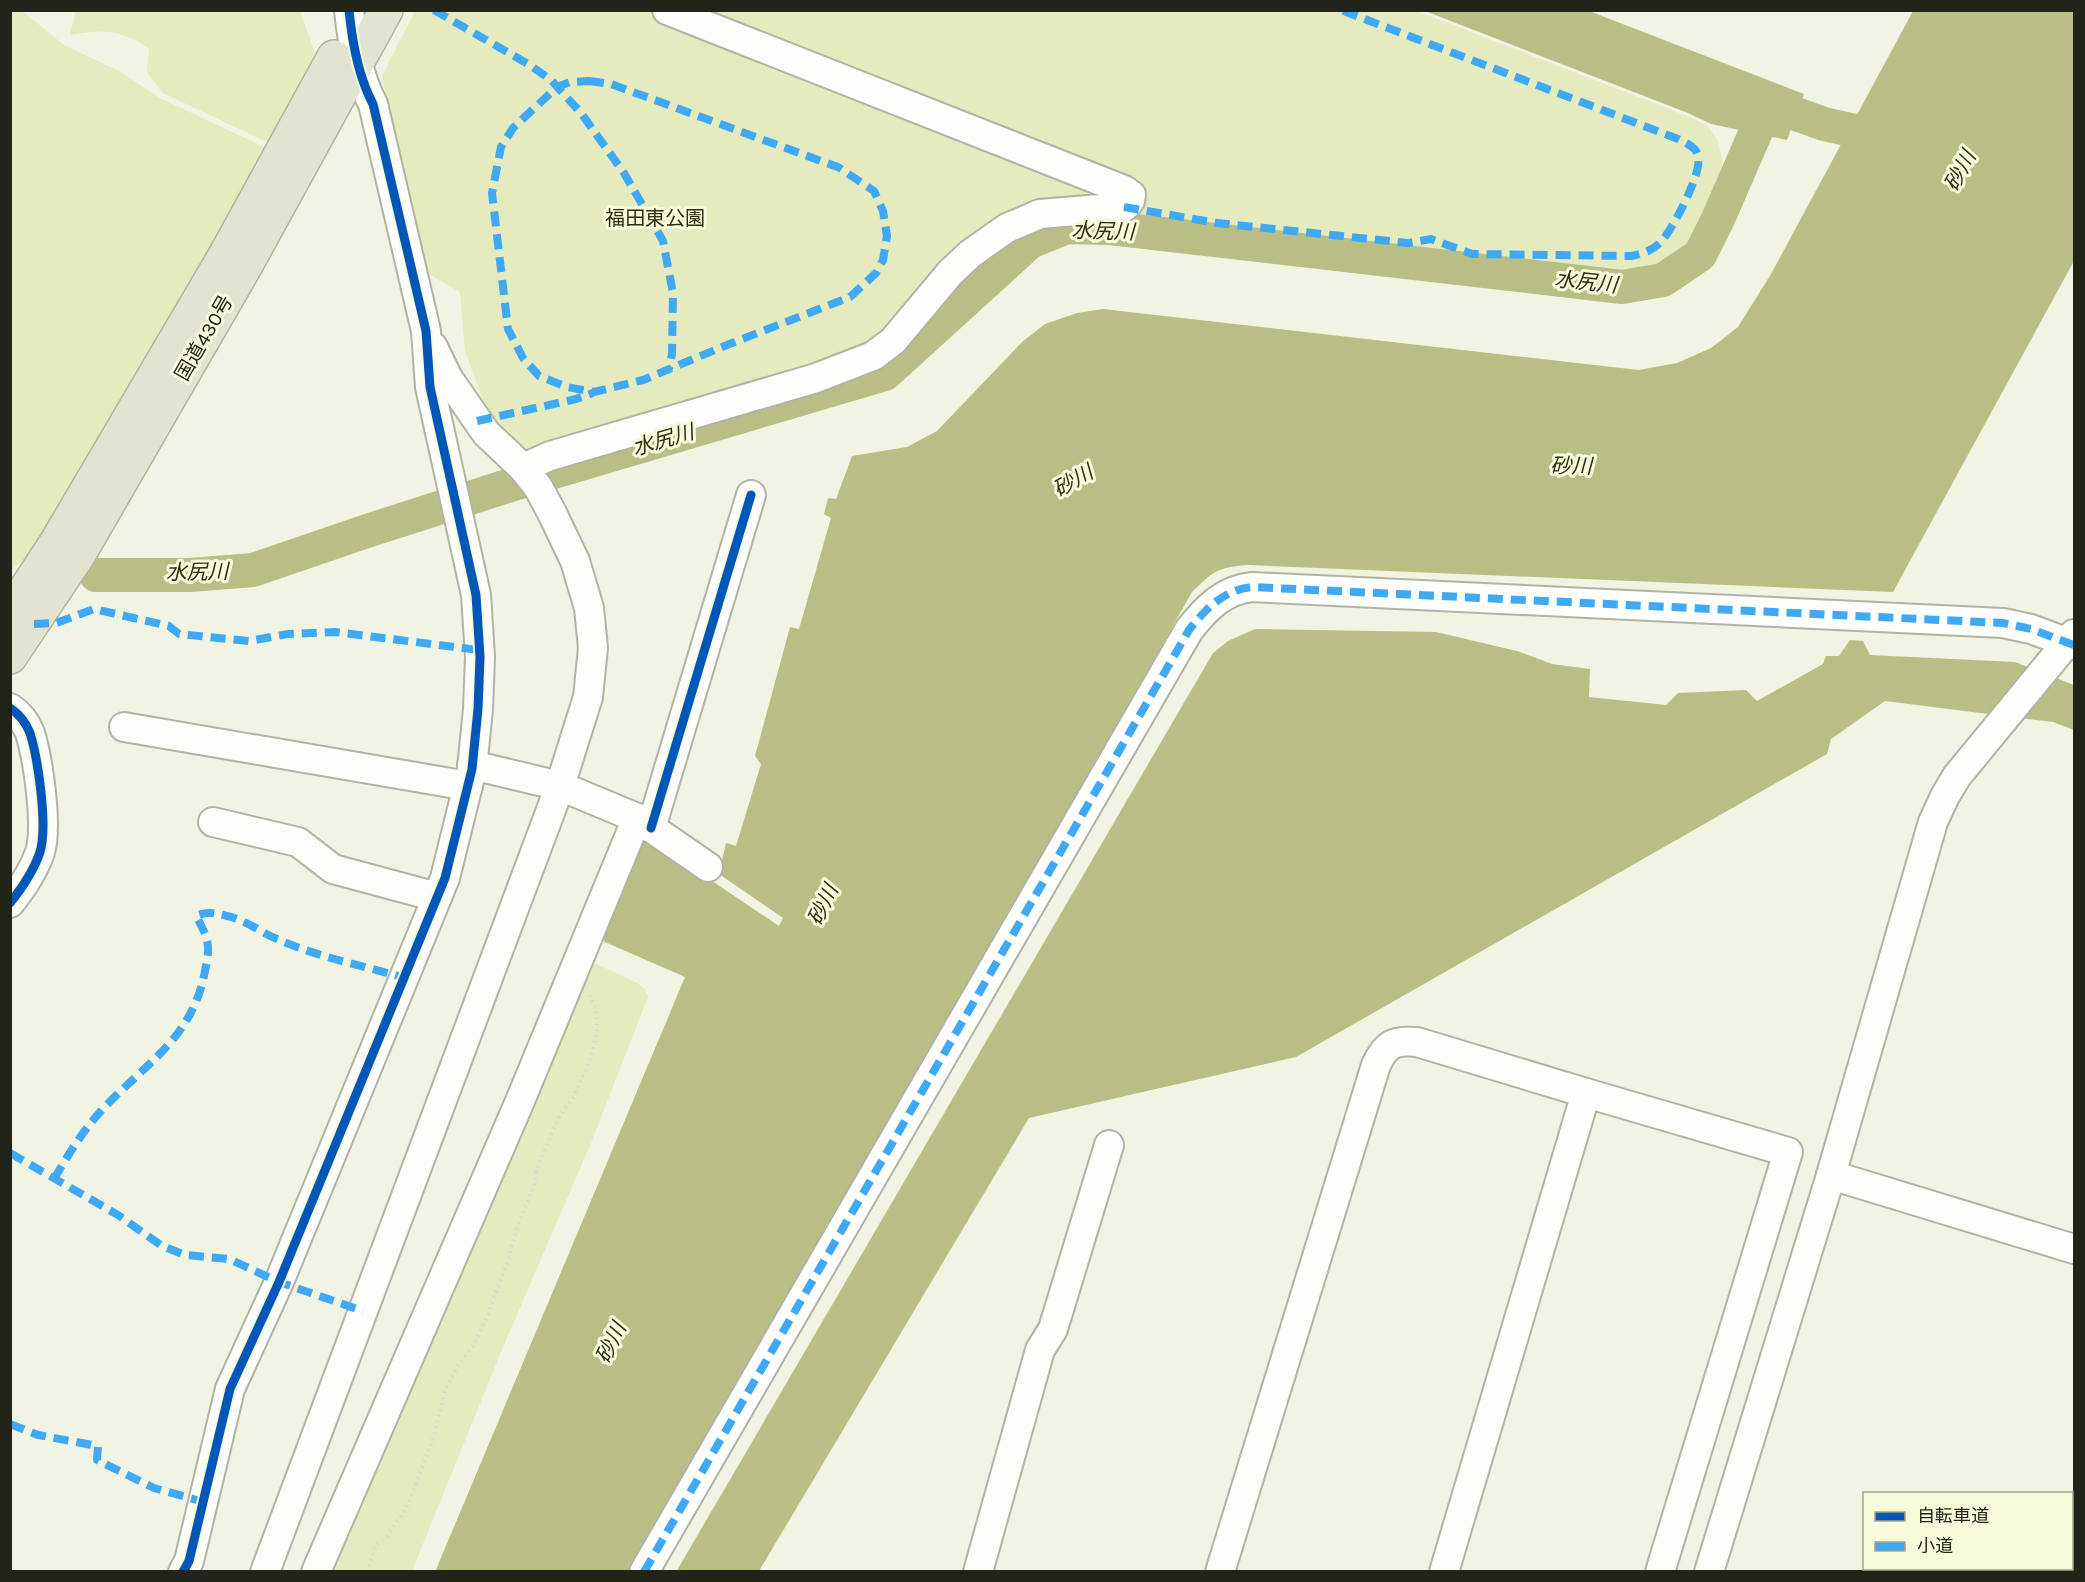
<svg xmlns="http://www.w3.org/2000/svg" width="2085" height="1582" font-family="Karla,'Noto Sans JP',sans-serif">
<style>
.green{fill:#e5eabf}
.water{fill:#b9bf84}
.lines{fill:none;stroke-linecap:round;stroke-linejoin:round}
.river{stroke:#b9bf84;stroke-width:34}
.minor-casing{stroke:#b1b3a5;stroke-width:32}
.highway-casing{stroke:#b1b49a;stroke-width:36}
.path{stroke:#d8d9d4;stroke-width:4;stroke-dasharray:1.5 4.5;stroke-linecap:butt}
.minor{stroke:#fdfdfb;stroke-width:28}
.highway{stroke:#e2e4d1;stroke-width:33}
.quiet{stroke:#3fa9f5;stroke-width:8;stroke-dasharray:15 8;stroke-linecap:butt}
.cycleway-casing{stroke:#f7fbdb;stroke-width:13}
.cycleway{stroke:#0057b8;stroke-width:9}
.labels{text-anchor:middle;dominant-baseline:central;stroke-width:6;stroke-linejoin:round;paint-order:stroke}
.park-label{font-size:20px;fill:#2d2f0e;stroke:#f7fbdb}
.street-label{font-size:20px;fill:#232419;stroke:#f7fbdb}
.water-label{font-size:21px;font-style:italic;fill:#2d300e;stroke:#f7fbdb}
</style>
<rect width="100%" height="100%" fill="#f1f4e2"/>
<!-- green -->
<g class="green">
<polygon points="21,10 64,45 121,72 160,98 268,149 36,551 11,570 10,11"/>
<path d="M76,11H300L315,53L271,144L163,93L147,72L149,49C120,29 104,29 70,35Z"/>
<polygon points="415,11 1417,11 1692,118 1708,126 1717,140 1723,162 1712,206 1695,236 1674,261 1640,277 1104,218 1063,217 989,252 910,337 527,451 490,419 465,351 460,292 418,268 382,76"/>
<polygon points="586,959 639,984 645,989 648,997 591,1143 503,1347 412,1571 325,1572"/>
</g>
<!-- water -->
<g class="water">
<polygon points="1425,11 1589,11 1804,94 1787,140 1711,124 1688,113"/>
<path d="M1913,11H2074V261L1893,592L1247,565C1216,568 1214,571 1192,592L637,1571L435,1572L685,977L598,939L644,835L779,926L783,918L719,874L726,843L736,846L761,764L755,756L790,627L799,629L831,518L824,514L828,498L836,499L852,456L907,447L937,431L1022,342L1045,324L1077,313L1103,309L1639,370L1677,363L1711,348L1738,327L1771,274Z"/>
<polygon points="1255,629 1436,632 1517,651 1552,664 1590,669 1589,697 1666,705 1678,693 1746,690 1757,701 1823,664 1826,656 1839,656 1850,640 1863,641 1870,655 2015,662 2074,685 2074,730 2053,722 1885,701 1831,739 1827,754 1296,1057 1029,1118 759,1571 676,1572 1213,653 1228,641"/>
</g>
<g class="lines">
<!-- river -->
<polyline class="river" points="96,575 190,575 253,570 367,531 520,482 885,374 1030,242 1067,227 1110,228 1622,287 1663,280 1700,255 1718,219 1768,104 1824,124 1896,140"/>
<defs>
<g id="minor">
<polyline points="523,468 550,456 816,378 873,356 893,341 950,273 970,254 1007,228 1040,214 1124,207 1130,201 1131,195 1124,190 667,10"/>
<path d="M10,708C19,714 26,723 30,733C38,759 48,826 40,852C34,870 22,888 10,903"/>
<polyline points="124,727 468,786"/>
<polyline points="472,765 560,786 637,818 708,867"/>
<polyline points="213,822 298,842 333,869 437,897"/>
<polyline points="651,828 751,495"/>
<polyline points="1831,1175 2074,1249"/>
<path d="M183,1572L189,1561L230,1389L279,1282L445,878L472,769L478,709L480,657L476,595L430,387L426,331L373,104C358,76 352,41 349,10"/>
<polyline points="265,1572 560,786 588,697 593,648 589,608 575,561 552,513 538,487 523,468 486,433 448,378 433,347"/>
<polyline points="316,1572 520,1101 637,818"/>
<path d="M644,1572L1189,630C1206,608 1224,590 1252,587L2003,623L2031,629L2074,645"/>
<polyline points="978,1572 1040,1350 1053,1329 1109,1145"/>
<path d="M1220,1572L1376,1065C1386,1044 1393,1040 1417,1042L1586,1093"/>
<polyline points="1444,1572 1586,1093 1788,1152 1660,1572"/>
<polyline points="1709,1572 1831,1175 1933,822 1945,796 1957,776 2074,634"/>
</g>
<g id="highway">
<polyline points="10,613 56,543 226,254 334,57"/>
<polyline points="10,657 79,554 246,265 386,10"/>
</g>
</defs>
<!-- minor casing -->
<use href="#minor" class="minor-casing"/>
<!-- highway casing -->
<use href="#highway" class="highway-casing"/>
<!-- path -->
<polyline class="path" points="367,1572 376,1545 386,1537 406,1509 433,1439 445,1391 457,1367 474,1344 488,1314 507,1263 521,1215 534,1187 536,1170 560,1115 573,1098 591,1058 597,1030 596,1008 589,994"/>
<!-- minor -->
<use href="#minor" class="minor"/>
<!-- highway -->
<use href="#highway" class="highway"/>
<!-- quiet -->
<g class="quiet">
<polyline points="434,10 528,64 551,80 581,113 624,173 663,241 673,293 672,354 669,369"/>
<polygon points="589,81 611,84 821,161 838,167 874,191 883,211 887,236 883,260 876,273 850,297 727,345 643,380 594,392 567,387 539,376 523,358 508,329 492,193 501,147 513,128 557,87 570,82"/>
<path d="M1124,207L1217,223L1408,243L1431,239L1472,254L1631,256C1642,254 1651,251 1660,243C1672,231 1703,172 1698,156C1696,146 1685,143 1678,139L1341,10"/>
<polyline points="477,421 576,399 593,393"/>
<polyline points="34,624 56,623 94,609 169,626 179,634 249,641 288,634 335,632 479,650"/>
<polyline points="10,1153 118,1215 162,1246 185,1255 229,1259 279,1282 363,1311"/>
<path d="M54,1179C68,1155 82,1132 101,1111C142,1066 190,1041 204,976C210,946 211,943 196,916C207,911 216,913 227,916C246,920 260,932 277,939C318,957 363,966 406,978"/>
<polyline points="10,1424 38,1435 98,1446 97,1460 154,1488 204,1502"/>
<path d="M644,1572L1189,630C1206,608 1224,590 1252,587L2003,623L2031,629L2074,645"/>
</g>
<defs>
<g id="cycleway">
<path d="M10,708C19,714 26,723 30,733C38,759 48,826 40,852C34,870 22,888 10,903"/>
<polyline points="651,828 751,495"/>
<path d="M183,1572L189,1561L230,1389L279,1282L445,878L472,769L478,709L480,657L476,595L430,387L426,331L373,104C358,76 352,41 349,10"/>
</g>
</defs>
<!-- cycleway casing -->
<use href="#cycleway" class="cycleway-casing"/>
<!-- cycleway -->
<use href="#cycleway" class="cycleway"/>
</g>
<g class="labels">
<!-- park labels -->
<g class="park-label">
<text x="655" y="218">福田東公園</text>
</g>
<!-- street labels -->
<g class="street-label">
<text transform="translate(204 338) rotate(-60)">国道430号</text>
</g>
<!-- water labels -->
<g class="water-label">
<text transform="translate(1960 171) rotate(-62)">砂川</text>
<text transform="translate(1103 231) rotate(2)">水尻川</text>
<text transform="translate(1586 282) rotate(6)">水尻川</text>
<text transform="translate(663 440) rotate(-16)">水尻川</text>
<text transform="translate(1571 466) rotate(1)">砂川</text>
<text transform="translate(1073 481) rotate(-30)">砂川</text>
<text transform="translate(197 572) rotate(-1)">水尻川</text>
<text transform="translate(823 905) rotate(-64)">砂川</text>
<text transform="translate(611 1343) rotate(-64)">砂川</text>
</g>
</g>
<!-- border -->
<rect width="2085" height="1582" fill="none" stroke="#232419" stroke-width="24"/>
<!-- legend -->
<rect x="1863" y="1492" width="210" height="78" fill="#f7fbdb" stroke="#a2a58d" stroke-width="1.5"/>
<rect x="1875" y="1512" width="30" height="9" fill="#0057b8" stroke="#a2a58d" stroke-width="1.5"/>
<text x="1917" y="1522" font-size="18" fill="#232419">自転車道</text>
<rect x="1875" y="1542" width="30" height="9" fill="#3fa9f5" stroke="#a2a58d" stroke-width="1.5"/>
<text x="1917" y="1552" font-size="18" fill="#232419">小道</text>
</svg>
